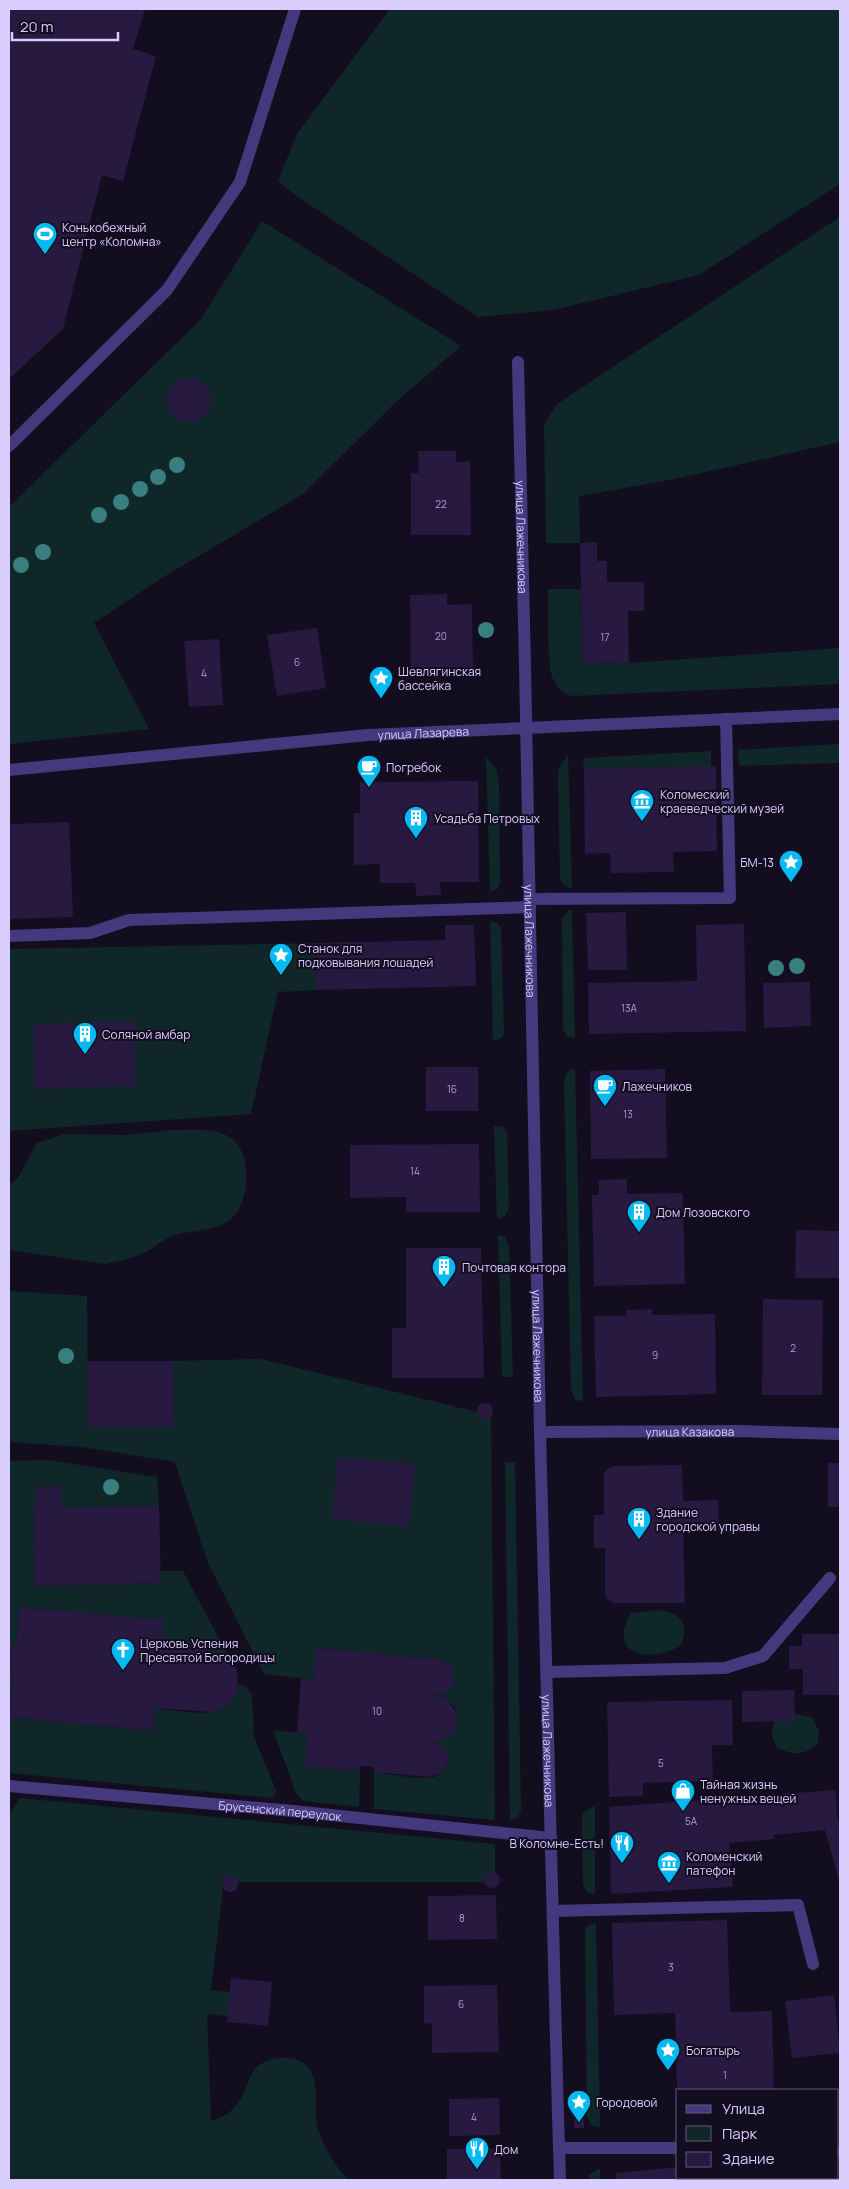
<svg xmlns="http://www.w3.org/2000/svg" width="849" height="2189" font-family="Manrope,sans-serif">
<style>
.green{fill:#10272a}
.building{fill:#271940}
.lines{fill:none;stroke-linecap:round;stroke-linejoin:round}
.service{stroke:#45397e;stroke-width:12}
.pedestrian{stroke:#45397e;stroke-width:12}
.minor{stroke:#45397e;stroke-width:12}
.tree{fill:#3a7f80}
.labels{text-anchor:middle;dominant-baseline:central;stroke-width:4;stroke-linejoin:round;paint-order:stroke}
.number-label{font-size:10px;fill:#aca0ce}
.poi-label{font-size:12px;fill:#d9cdfe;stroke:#130d20;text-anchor:start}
.street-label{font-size:12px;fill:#d9cdfe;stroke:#130d20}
</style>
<rect width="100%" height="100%" fill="#130d20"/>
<!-- green -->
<g class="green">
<polygon points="390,9 840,9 840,184 699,275 553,310 478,317 295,195 278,181 297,134"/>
<polygon points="840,217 840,442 670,480 579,496 580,543 546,543 544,425 557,404"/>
<polygon points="262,221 461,346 398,400 303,494 160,579 94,623 149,729 9,744 9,507 201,319"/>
<path d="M548,589H581L583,664L629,663L840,648V684L572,696C563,694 557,688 553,679C546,663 549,609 548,589Z"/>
<polygon points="840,744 840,763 739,766 738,750"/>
<polygon points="711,751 711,767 584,769 583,758"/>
<polygon points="568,755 572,888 565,886 560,880 558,774 559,768"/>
<polygon points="486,757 496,768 499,783 500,883 497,889 490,891"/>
<polygon points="569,910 572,910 575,1038 567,1036 563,1029 562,918"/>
<polygon points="490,921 497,923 501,928 504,1034 502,1038 493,1041"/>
<polygon points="315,943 316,990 278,992 251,1114 9,1131 9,949"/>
<polygon points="575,1069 583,1401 575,1400 571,1390 564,1080 568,1071"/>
<polygon points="494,1126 503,1127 507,1133 509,1208 505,1216 497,1219"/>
<path d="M171,1130C189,1130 216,1127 231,1138C253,1153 250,1205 230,1220C214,1232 190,1230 172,1236C162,1240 155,1247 146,1252C133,1258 119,1261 106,1264L9,1250V1185L18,1178L37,1143L65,1134L126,1135Z"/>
<polygon points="498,1235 505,1237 509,1245 513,1377 502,1377"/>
<path d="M9,1291L87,1296L88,1427H174L173,1361L261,1359L477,1412L483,1418L491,1417L495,1820L374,1809V1772C391,1774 417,1780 433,1777C454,1773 451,1745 432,1742C463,1739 467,1701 435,1695C460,1695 460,1664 438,1659L317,1648L313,1680L264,1674L207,1561L175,1462L82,1447L9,1442Z"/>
<path d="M48,1460L157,1477L159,1506L61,1508V1486L36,1487V1509H33L35,1586L160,1583V1571H183L231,1661C214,1644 184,1648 162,1646L163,1620L19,1607L16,1645L9,1644V1461Z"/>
<polygon points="505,1462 515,1462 521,1810 518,1817 510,1821"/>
<path d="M658,1610C681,1612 691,1625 680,1646C650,1664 606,1655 631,1613Z"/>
<path d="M9,1675L13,1676L9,1717L153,1731L155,1708C186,1711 230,1725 239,1684L244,1686L252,1694L254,1737L276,1790L275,1796L272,1798L9,1773Z"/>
<path d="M796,1714L812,1717L819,1731L817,1745C801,1756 795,1755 777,1748L771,1734L775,1720Z"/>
<polygon points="273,1730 308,1734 306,1766 360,1771 359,1807 303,1801 296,1793"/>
<path d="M20,1798L495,1844V1872L486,1875L484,1882H238L232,1876L227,1877L222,1881L223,1889L211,1990L230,1992L228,2016L207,2014L211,2121C230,2116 240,2104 247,2085C249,2080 251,2073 256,2068C268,2055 301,2053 310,2070C319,2085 315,2102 316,2119C317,2135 337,2172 350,2180H18L9,2178V1814Z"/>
<polygon points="591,1807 595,1807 595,1894 586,1891 583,1884 582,1816 584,1812"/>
<polygon points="596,1923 600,2127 592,2125 587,2117 585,1931 587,1926"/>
<polygon points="600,2168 601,2180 589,2180 589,2175"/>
</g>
<!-- building -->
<g class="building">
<polygon points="9,9 145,9 133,49 156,56 123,181 102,175 63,329 9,379"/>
<circle cx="189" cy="400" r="22"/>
<polygon points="418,451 456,451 456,462 470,461 471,535 411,535 411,473 419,473"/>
<polygon points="597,542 597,561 607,561 607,582 644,582 644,611 628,611 629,663 583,664 580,543"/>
<polygon points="447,594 447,605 472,604 473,673 411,674 410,595"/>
<polygon points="317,628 326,688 277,696 267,635"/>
<polygon points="219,639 223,705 189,707 184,641"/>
<polygon points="716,766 717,851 673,852 674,872 611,873 610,853 585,854 584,769"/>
<polygon points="478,781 479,882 440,882 441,895 416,896 415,883 380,883 380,864 354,865 354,813 360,813 360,782"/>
<polygon points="69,822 73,917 9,919 9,824"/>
<polygon points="626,912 627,970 588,970 586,913"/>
<polygon points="744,924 746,1031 589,1034 588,983 697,981 696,925"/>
<polygon points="445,925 474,925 476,986 316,990 315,943 445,940"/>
<polygon points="810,982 811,1026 764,1028 763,983"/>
<polygon points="134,1021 136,1086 35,1089 33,1024"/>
<rect x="426" y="1067" width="52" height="44"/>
<polygon points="665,1069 667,1158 591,1159 590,1071"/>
<polygon points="479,1144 480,1212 406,1212 406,1197 350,1198 350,1145"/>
<polygon points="627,1179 627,1194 683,1193 685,1284 594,1286 592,1195 599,1195 599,1180"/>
<polygon points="796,1230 840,1231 840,1278 795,1278"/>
<polygon points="406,1248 481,1248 484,1378 392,1378 392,1328 406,1328"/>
<polygon points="763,1299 823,1300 822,1395 762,1395"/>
<polygon points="652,1309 652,1315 715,1314 716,1394 596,1397 594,1316 626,1316 626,1310"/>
<polygon points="87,1361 173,1361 174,1427 88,1427"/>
<circle cx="485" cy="1411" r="8"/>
<polygon points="338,1457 415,1464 409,1526 332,1519"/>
<rect x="828" y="1463" width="12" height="44"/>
<polygon points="682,1465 683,1501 718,1500 719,1531 683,1531 685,1603 613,1603 606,1597 605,1593 605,1548 594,1548 594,1515 604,1515 604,1474 606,1470 614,1466"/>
<polygon points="61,1486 61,1508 159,1506 161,1583 35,1586 33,1509 36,1509 36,1487"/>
<polygon points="19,1607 164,1620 162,1646 210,1650 225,1655 236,1668 238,1676 237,1692 228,1705 213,1712 155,1708 153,1731 9,1717 13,1676 9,1675 9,1644 16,1645"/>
<polygon points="802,1634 840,1634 840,1695 803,1695 803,1669 789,1669 789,1646 802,1646"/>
<polygon points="316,1648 438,1659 451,1665 455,1673 452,1687 445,1693 435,1695 447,1699 457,1714 456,1726 453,1732 444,1740 432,1742 444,1747 448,1756 447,1765 442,1773 429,1777 374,1772 374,1767 360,1766 360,1771 305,1766 308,1734 297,1732 301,1679 313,1680"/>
<polygon points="794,1690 795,1721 742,1722 742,1691"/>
<polygon points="732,1700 733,1745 712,1745 713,1781 643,1783 643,1796 609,1797 607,1702"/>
<polygon points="835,1790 838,1820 840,1819 840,1884 825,1830 774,1835 774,1839 729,1843 733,1887 611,1894 609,1807"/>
<circle cx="492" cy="1880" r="8"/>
<circle cx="230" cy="1884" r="8"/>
<polygon points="496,1895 497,1939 428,1940 428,1896"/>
<polygon points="727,1920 730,2012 772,2011 774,2090 677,2090 675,2013 614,2015 612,1923"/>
<polygon points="231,1978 272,1982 268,2026 227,2022"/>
<polygon points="497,1985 499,2052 432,2053 432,2023 424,2024 424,1986"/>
<polygon points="834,1995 840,2053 792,2058 785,2001"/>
<polygon points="499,2098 500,2135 449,2136 449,2099"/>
<rect x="574" y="2119" width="10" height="9"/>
<polygon points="447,2149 500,2149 501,2180 447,2180"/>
<polygon points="678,2167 678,2178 684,2178 684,2180 617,2180 616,2173"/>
</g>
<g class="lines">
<!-- service -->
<g class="service">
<polyline points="9,446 167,290 240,182 295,9"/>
<polyline points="529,899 730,898 726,719"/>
<polyline points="9,936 90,933 129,920 530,907"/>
<polyline points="547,1672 725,1668 763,1656 830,1578"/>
<polyline points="553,1911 798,1905 813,1964"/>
<polyline points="559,2148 678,2148"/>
<polyline points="838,2152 840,2152"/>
</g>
<!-- pedestrian -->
<g class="pedestrian">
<path id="s1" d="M518,362L525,666"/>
<path id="s2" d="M540,1432L558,2115"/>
<path id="s3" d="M9,1786L293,1811L551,1838"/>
</g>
<!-- minor -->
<g class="minor">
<path id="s4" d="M525,666L540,1432L740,1431L840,1434"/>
<path id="s5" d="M9,770L368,735L840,714"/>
<polyline points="558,2115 560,2180"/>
</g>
</g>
<!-- trees -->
<g class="tree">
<circle cx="177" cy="465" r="8"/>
<circle cx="158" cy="477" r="8"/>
<circle cx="140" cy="489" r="8"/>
<circle cx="121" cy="502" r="8"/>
<circle cx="99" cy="515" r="8"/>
<circle cx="43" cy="552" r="8"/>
<circle cx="21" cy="565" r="8"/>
<circle cx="486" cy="630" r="8"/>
<circle cx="797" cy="966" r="8"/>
<circle cx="776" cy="968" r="8"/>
<circle cx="66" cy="1356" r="8"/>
<circle cx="111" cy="1487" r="8"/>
</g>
<!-- icons -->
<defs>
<symbol id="stadium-pin" viewBox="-11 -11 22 30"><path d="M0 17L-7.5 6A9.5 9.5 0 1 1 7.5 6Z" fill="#04baf3" stroke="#130d20"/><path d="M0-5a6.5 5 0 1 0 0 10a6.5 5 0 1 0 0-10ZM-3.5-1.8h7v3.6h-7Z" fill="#fff"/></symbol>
<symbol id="sight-pin" viewBox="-11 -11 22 30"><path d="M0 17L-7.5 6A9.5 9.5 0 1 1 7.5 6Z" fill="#04baf3" stroke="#130d20"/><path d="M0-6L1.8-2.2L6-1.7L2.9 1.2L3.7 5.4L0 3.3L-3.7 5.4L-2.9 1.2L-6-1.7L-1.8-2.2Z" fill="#fff"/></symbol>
<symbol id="cafe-pin" viewBox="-11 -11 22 30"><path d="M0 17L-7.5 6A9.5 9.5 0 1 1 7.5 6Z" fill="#04baf3" stroke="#130d20"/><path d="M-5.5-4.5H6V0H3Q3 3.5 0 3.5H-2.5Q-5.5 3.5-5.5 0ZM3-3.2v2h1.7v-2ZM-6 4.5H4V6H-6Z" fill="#fff"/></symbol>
<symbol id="museum-pin" viewBox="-11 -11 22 30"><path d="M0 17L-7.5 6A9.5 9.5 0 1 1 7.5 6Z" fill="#04baf3" stroke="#130d20"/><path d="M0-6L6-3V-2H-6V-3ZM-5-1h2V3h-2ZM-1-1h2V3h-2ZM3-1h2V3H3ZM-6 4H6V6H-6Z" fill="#fff"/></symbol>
<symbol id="building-pin" viewBox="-11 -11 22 30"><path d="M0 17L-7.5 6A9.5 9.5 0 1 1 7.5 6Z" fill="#04baf3" stroke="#130d20"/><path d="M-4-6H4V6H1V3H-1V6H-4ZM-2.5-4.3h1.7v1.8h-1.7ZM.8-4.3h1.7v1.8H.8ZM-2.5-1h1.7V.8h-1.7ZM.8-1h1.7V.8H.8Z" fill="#fff"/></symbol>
<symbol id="church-pin" viewBox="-11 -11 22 30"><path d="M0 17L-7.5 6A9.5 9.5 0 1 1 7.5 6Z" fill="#04baf3" stroke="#130d20"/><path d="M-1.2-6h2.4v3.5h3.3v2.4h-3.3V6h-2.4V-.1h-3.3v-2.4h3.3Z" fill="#fff"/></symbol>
<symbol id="shop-pin" viewBox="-11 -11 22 30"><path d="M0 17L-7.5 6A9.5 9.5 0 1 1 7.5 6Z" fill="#04baf3" stroke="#130d20"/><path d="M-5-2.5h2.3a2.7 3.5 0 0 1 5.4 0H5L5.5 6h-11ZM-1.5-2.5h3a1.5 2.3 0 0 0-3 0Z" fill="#fff"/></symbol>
<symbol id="restaurant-pin" viewBox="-11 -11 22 30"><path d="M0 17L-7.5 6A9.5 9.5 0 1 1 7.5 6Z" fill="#04baf3" stroke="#130d20"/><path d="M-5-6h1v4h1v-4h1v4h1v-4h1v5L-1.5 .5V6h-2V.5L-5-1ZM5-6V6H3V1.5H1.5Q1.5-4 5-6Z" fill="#fff"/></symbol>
</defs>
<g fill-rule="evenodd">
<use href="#stadium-pin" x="31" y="220" width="28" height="38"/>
<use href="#sight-pin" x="367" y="664" width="28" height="38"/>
<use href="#cafe-pin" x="355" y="753" width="28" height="38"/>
<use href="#museum-pin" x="628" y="787" width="28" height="38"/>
<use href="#building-pin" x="402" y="804" width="28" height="38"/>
<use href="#sight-pin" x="777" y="848" width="28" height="38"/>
<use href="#sight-pin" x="267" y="941" width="28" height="38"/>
<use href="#building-pin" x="71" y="1020" width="28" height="38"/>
<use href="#cafe-pin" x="591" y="1072" width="28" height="38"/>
<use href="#building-pin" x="625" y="1198" width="28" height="38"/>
<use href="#building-pin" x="430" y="1253" width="28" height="38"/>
<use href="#building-pin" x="625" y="1505" width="28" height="38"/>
<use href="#church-pin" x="109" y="1636" width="28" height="38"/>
<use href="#shop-pin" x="669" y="1777" width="28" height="38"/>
<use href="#restaurant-pin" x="608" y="1829" width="28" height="38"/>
<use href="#museum-pin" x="655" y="1849" width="28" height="38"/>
<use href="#sight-pin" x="654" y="2036" width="28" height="38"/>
<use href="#sight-pin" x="565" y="2088" width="28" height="38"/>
<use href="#restaurant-pin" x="463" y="2135" width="28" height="38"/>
</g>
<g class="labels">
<!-- number labels -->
<g class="number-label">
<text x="441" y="504">22</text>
<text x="441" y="636">20</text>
<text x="605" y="637">17</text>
<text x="297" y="662">6</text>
<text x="204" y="673">4</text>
<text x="629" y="1008">13А</text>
<text x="452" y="1089">16</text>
<text x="628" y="1114">13</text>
<text x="415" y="1171">14</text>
<text x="793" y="1348">2</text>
<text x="655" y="1355">9</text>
<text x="377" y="1711">10</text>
<text x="661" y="1763">5</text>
<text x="691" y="1821">5А</text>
<text x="462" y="1918">8</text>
<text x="671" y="1967">3</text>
<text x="461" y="2004">6</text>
<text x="725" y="2075">1</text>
<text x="474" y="2117">4</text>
</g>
<!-- poi labels -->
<g class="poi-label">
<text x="62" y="227">Конькобежный<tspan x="62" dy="14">центр «Коломна»</tspan></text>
<text x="398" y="671">Шевлягинская<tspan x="398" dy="14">бассейка</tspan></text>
<text x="386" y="767">Погребок</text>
<text x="660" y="794">Коломеский<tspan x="660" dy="14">краеведческий музей</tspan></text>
<text x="434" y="818">Усадьба Петровых</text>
<text x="774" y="862" text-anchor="end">БМ-13</text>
<text x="298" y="948">Станок для<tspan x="298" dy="14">подковывания лошадей</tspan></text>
<text x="102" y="1034">Соляной амбар</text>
<text x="622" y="1086">Лажечников</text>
<text x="656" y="1212">Дом Лозовского</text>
<text x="462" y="1267">Почтовая контора</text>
<text x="656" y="1512">Здание<tspan x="656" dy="14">городской управы</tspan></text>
<text x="140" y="1643">Церковь Успения<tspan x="140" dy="14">Пресвятой Богородицы</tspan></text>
<text x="700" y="1784">Тайная жизнь<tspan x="700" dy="14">ненужных вещей</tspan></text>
<text x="604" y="1843" text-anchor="end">В Коломне-Есть!</text>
<text x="686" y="1856">Коломенский<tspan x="686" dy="14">патефон</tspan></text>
<text x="686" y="2050">Богатырь</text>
<text x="596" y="2102">Городовой</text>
<text x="494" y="2149">Дом</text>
</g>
<!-- street labels -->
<g class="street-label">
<text stroke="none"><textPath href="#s1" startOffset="175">улица Лажечникова</textPath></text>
<text stroke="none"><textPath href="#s5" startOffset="416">улица Лазарева</textPath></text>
<text stroke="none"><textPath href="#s4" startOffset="275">улица Лажечникова</textPath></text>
<text stroke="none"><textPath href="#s4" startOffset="680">улица Лажечникова</textPath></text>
<text stroke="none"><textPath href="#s4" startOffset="916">улица Казакова</textPath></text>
<text stroke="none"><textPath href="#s2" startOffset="319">улица Лажечникова</textPath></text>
<text stroke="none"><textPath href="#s3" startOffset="272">Брусенский переулок</textPath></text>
</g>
</g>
<!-- border -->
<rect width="849" height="2189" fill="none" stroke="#d9cdfe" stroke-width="20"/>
<!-- legend -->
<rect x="676" y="2089" width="162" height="90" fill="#130d20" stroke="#625a79"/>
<rect x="686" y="2105" width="25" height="8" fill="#45397e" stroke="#625a79"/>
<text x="722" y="2114" font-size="15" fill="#d9cdfe">Улица</text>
<rect x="686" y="2126" width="25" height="15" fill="#10272a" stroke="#625a79"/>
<text x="722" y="2139" font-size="15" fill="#d9cdfe">Парк</text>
<rect x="686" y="2152" width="25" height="15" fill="#271940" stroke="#625a79"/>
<text x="722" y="2164" font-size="15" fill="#d9cdfe">Здание</text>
<!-- scale -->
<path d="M12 32v8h106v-8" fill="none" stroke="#d9cdfe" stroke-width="2.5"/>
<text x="20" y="32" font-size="15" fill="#d9cdfe" stroke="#130d20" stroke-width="4" paint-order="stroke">20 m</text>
</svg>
